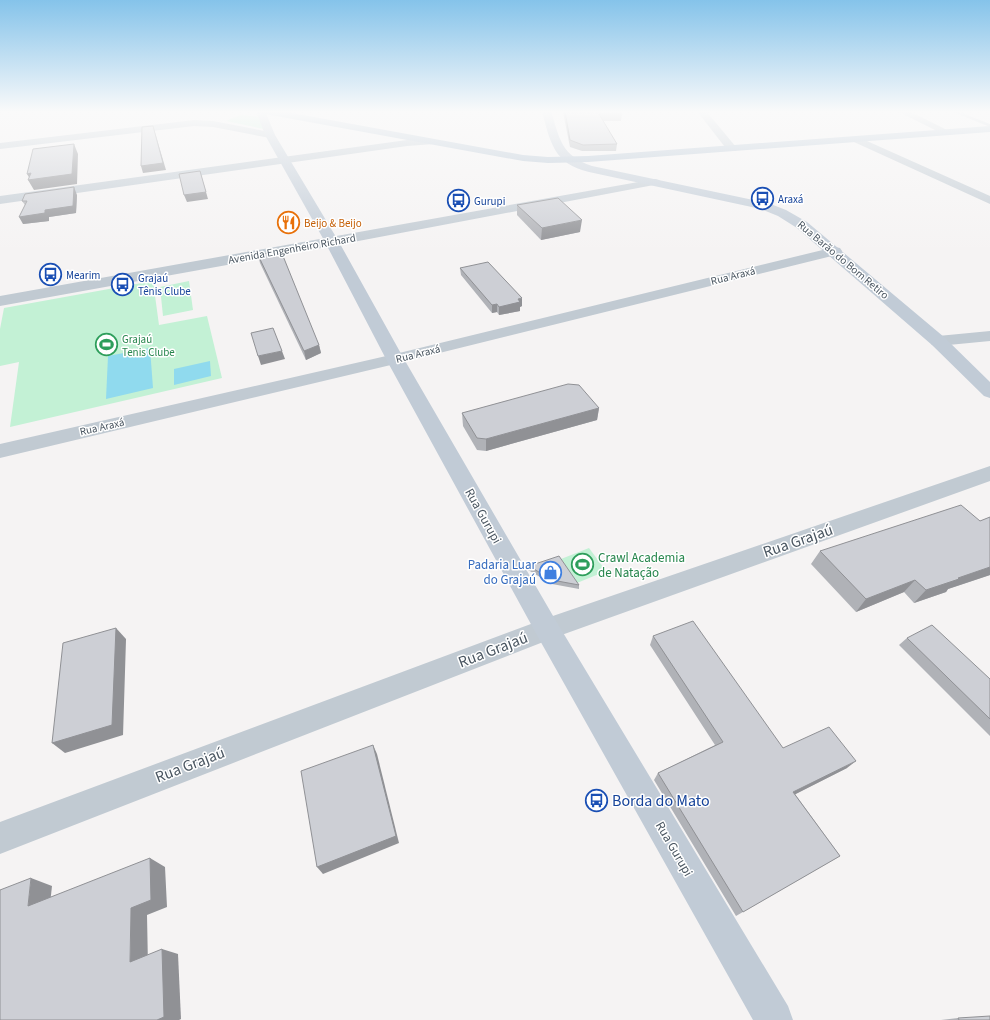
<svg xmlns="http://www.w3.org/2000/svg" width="990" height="1020" font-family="'Source Sans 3',sans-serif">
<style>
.green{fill:#c3f1d5}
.water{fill:#90daee}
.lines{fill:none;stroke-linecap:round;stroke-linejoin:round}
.service{fill:#c1cad2;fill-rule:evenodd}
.minor{fill:#c1cad2;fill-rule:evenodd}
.tertiary{fill:#c1cad2;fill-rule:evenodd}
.secondary{fill:#c1cbd6;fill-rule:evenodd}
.primary{fill:#b3c2d1;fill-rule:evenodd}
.wall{fill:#b0b2b7}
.shaded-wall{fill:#909195}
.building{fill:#cdcfd5;stroke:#909195}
.labels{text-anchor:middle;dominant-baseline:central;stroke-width:3;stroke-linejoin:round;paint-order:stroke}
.far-transit-label{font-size:11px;fill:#164399;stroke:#fff;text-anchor:start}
.far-food-label{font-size:11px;fill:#c56008;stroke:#fff;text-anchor:start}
.far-street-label{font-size:11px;fill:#4a5661;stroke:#fff}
.far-leisure-label{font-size:11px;fill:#27864d;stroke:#fff;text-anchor:start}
.street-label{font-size:13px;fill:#4a5661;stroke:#fff}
.leisure-label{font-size:13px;fill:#27864d;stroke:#fff;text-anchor:start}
.shop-label{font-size:13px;fill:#366cbe;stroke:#fff;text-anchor:end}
.near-street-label{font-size:16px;fill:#4a5661;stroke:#fff}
.near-transit-label{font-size:16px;fill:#164399;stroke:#fff;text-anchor:start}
</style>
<rect width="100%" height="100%" fill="#f5f3f3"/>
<!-- green -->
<g class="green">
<polygon points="240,115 261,117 264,129 226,121"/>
<polygon points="153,281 159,325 207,316 222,378 10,427 19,362 0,366 0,329 4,308"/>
<polygon points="189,281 193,310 163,316 160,287"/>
<polygon points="589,548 606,571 577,583 561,559"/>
</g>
<!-- water -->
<g class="water">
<polygon points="150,348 153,388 106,399 108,356"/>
<polygon points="210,361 211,376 174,385 174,369"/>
</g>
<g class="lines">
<!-- service -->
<polygon class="service" points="951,111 957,111 990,124 990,127"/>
<!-- minor -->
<g class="minor">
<polygon points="697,111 706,111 736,147 737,149 736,151 728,151"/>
<polygon points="897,111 909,111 951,132 946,135 943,134"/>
<polygon points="194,120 213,121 270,132 275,135 270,138 213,127 194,126 0,149 0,143"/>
<polygon points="858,137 990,196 990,204 854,142 853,140 854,138"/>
<polygon points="430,139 435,142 434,144 407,146 0,204 0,196 407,140"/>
<polygon points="835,247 840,248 842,251 840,254 395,364 0,458 0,444 395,354"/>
<polygon points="990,331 990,341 938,346 932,345 930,341 932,337 938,336"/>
<polygon points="990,466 990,481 556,637 0,854 0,822 547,618"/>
</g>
<!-- tertiary -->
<polygon class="tertiary" points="655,179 659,180 661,182 659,184 332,246 0,306 0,296"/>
<!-- secondary -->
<g class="secondary">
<polygon points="256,111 265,111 275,135 339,242 404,359 556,621 788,1006 793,1020 753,1020 538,637 386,359 325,242 265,135"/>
<path d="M542,111H551C560,140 561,155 592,166L768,203L786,210L807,222L944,337L990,382V398L984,396L932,345L797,228L778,216L761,209L589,172C554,164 550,142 542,111Z"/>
</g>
<!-- primary -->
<polygon class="primary" points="261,111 281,111 523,155 548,157 588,156 990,126 990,132 588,162 548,163 523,161 265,114"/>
</g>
<!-- wall -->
<g class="wall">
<polygon points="558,111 621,111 622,114 621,121 602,121 617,144 616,151 582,151 570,147 563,112"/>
<polygon points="77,195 76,213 49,217 49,221 23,224 25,205 22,201"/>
<polygon points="517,205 580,232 541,240 517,215"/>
<polygon points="258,255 319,345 321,353 306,360 260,263"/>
<polygon points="460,268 522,306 520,307 520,311 499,315 497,312 492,313 461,275"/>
<polygon points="599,408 597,420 486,451 477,450 463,426 462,413"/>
<polygon points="990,517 990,575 948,589 946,592 914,603 904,592 856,612 811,564 820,551 980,521"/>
<polygon points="529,566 579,585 579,589 552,584 528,570"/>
<polygon points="653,636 783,748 847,768 795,794 840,856 736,916 654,780 658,773 715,745 650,645"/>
<polygon points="907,638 990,679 990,736 899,645"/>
<polygon points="958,1018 990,1020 941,1020"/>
</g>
<!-- shaded-wall -->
<g class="shaded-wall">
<polygon points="153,126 166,170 143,173 141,166"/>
<polygon points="74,144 78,154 77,184 34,190 28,180 30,179 27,174"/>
<polygon points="200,171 208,199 187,202 184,195"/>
<polygon points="74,187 77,195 76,213 49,217 49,221 23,224 19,217 45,210"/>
<polygon points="582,220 580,232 541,240 542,228"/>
<polygon points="522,298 522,306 520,307 520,311 499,315 499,307"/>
<polygon points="497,304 497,312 492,313 492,305"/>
<polygon points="319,345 321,353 306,360 304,351"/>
<polygon points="282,351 285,359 261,365 258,356"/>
<polygon points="599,408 597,420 486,451 486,439"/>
<polygon points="990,567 990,575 948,589 946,592 914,603 926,590 958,578"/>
<polygon points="915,580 904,592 856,612 866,599"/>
<polygon points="116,628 126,639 123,735 65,753 52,743"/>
<polygon points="373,745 377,754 399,843 323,874 317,867"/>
<polygon points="856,761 847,768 786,799 793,792"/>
<polygon points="150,858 165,867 167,907 147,915 148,967 130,962 131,908"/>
<polygon points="31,878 52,886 49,913 28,906"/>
<polygon points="162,949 178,954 181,1019 179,1020 157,1020"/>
</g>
<!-- building -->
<g class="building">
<polygon points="565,111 621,111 622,114 599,114 617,144 583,145 570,140"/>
<polygon points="153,126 163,163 141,166 142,127"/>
<polygon points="74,144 72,174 28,180 31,173 27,174 33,149"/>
<polygon points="200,171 206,192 184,195 179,174"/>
<polygon points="74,187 73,206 45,210 45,213 19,217 27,201 22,201 25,194"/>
<polygon points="558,198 582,220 542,228 517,205"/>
<polygon points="281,251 319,345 304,351 258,255"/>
<polygon points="488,262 522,298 518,299 520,302 499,307 497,304 492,305 460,268"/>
<polygon points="273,328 282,351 258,356 251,333"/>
<polygon points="568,384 579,385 599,408 486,439 477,438 462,413"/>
<polygon points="961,505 980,521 990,517 990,567 958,578 959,579 926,590 915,580 866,599 820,551"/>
<polygon points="559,556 579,585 552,580 529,566"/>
<polygon points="693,621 783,748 829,727 856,761 793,792 840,856 743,912 658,773 723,742 653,636"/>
<polygon points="932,625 990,679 990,719 907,638"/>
<polygon points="116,628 112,725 52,743 63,643"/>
<polygon points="373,745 396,836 317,867 301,771"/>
<polygon points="150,858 151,900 131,908 130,962 162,949 164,1017 157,1020 0,1020 0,890 31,878 28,906"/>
<polygon points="990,1016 990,1020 959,1020 958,1018"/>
</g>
<!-- sky -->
<linearGradient id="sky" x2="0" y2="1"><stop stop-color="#85c3ea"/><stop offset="0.44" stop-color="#fafafa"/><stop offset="1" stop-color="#fafafa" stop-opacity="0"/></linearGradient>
<rect width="990" height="254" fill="url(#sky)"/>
<!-- icons -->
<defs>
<symbol id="bus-ring" viewBox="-11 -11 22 22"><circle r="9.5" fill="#fff" stroke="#1a4fb4" stroke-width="1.5"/><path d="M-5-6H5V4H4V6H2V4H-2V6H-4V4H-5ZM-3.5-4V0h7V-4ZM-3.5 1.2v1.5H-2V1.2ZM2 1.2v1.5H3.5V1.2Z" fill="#1a4fb4"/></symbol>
<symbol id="restaurant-ring" viewBox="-11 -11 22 22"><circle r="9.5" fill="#fff" stroke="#e8710a" stroke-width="1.5"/><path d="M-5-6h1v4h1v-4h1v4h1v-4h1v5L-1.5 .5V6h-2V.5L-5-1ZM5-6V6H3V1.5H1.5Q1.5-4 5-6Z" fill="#e8710a"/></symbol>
<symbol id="stadium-ring" viewBox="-11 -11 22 22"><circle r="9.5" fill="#fff" stroke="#2e9e5b" stroke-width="1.5"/><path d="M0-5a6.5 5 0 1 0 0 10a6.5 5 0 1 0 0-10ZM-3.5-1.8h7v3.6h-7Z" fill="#2e9e5b"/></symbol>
<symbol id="shop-ring" viewBox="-11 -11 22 22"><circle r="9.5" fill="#fff" stroke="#3f7fe0" stroke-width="1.5"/><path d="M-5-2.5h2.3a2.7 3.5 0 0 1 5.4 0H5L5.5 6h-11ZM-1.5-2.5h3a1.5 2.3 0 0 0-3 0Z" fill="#3f7fe0"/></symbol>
</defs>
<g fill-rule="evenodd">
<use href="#bus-ring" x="750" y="186" width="25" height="25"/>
<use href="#bus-ring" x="446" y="188" width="25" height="25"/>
<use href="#restaurant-ring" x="276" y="210" width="25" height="25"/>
<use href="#bus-ring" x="38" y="262" width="25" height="25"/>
<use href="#bus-ring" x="110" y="272" width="25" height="25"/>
<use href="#stadium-ring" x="94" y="332" width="25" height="25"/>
<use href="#stadium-ring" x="570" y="552" width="25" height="25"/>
<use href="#shop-ring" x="538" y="560" width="25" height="25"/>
<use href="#bus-ring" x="584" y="788" width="25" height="25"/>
</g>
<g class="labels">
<!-- far-transit labels -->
<g class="far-transit-label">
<text x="778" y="199">Araxá</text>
<text x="474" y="201">Gurupi</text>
<text x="66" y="275">Mearim</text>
<text x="138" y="278">Grajaú<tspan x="138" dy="13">Tênis Clube</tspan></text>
</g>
<!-- far-food labels -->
<g class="far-food-label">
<text x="304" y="223">Beijo &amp; Beijo</text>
</g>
<!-- far-street labels -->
<g class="far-street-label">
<text transform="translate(292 249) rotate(-10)">Avenida Engenheiro Richard</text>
<text transform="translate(843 260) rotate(40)">Rua Barão do Bom Retiro</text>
<text transform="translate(733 276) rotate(-14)">Rua Araxá</text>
<text transform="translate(418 354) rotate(-14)">Rua Araxá</text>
<text transform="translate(102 427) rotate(-13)">Rua Araxá</text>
</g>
<!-- far-leisure labels -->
<g class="far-leisure-label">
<text x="122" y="339">Grajaú<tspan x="122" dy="13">Tenis Clube</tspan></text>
</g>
<!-- street labels -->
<g class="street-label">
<text transform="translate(483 516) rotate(61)">Rua Gurupi</text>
<text transform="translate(674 849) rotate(60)">Rua Gurupi</text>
</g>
<!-- leisure labels -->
<g class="leisure-label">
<text x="598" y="558">Crawl Academia<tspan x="598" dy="15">de Natação</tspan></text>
</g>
<!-- shop labels -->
<g class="shop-label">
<text x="536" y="565">Padaria Luar<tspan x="536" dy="15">do Grajaú</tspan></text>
</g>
<!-- near-street labels -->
<g class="near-street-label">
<text transform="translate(798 541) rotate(-19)">Rua Grajaú</text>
<text transform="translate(493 650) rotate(-21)">Rua Grajaú</text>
<text transform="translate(190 765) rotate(-21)">Rua Grajaú</text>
</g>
<!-- near-transit labels -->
<g class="near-transit-label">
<text x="612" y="801">Borda do Mato</text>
</g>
</g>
</svg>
